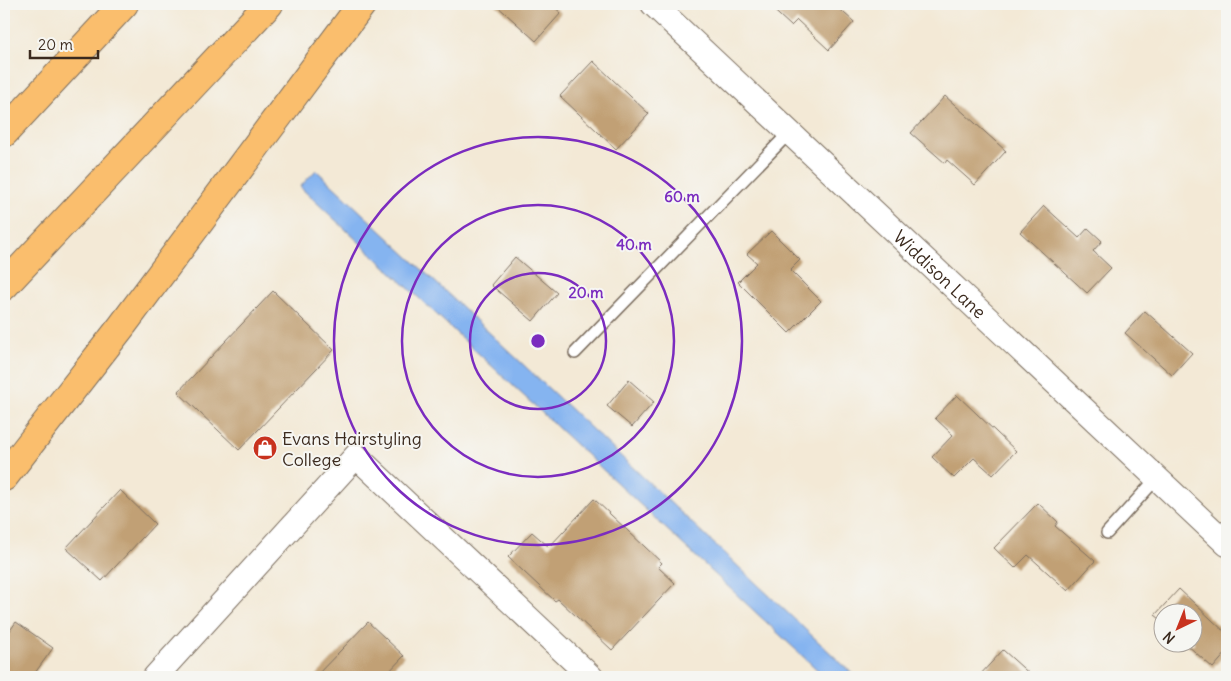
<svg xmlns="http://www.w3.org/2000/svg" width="1231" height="681" font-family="Delius,sans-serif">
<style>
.water{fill:#85b4f0;stroke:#606f87}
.building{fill:#c1a074}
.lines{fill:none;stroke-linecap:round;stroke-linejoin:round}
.lane-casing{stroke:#7b6d5e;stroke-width:14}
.street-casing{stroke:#7b6d5e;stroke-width:26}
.highway-casing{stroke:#7b6d5e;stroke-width:30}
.lane{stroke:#fff;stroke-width:11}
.street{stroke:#fff;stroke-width:24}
.highway{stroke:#fabe6d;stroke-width:28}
.ring{fill:none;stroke:#7b2cbf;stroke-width:2.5}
.labels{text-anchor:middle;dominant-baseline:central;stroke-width:4;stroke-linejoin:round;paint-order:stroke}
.street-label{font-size:18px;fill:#3b2a1e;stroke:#f6f6f2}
.poi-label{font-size:18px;fill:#3b2a1e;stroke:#f6f6f2;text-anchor:start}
.centre{fill:#7b2cbf;stroke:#f6f6f2;stroke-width:2.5}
.ring-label{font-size:15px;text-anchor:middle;font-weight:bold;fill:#7b2cbf;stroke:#f6f6f2;stroke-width:4;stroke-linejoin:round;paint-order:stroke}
</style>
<rect width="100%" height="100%" fill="#f6f6f2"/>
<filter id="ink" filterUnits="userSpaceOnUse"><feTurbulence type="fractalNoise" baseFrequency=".02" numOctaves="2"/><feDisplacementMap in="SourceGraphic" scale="10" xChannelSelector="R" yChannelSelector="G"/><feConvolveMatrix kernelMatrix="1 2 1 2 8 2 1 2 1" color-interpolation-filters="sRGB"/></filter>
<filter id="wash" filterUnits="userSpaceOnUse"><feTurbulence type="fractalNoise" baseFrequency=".0096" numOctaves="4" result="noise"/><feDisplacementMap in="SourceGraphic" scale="20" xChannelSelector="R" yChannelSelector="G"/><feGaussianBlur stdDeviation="1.12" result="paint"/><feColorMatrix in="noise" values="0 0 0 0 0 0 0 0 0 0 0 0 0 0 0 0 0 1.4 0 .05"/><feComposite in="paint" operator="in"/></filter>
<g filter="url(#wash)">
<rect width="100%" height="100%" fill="#f3e9d6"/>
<!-- water -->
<polygon class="water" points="316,170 856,677 825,677 300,187"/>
<g id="blocks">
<!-- building -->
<g class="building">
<polygon points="495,4 551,4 561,13 536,41"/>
<polygon points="767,4 834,4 854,22 829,50 797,20 791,26"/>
<polygon points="593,61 649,114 616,149 560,96"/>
<polygon points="945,96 1006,151 975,185 947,160 945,163 911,133"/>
<polygon points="1044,206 1079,238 1088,228 1102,241 1093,251 1111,268 1087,293 1020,232"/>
<polygon points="771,231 800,260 790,270 821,301 789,333 738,282 757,263 747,254"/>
<polygon points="515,257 557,293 533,321 491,285"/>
<polygon points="273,291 334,350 239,450 178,392"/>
<polygon points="1145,311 1192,353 1172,375 1125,333"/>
<polygon points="629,380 654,402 632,427 607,406"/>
<polygon points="957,395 1016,451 993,475 974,458 954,478 932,457 953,435 935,418"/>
<polygon points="120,490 155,524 102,581 66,548"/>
<polygon points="594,499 662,563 658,567 675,583 612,650 558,599 555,601 508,557 532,532 549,547"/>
<polygon points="1038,503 1058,522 1055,526 1095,561 1068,591 1028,555 1015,568 994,548"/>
<polygon points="1179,589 1227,634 1227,652 1213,668 1186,644 1194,644 1194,614 1164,614 1164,622 1155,615"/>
<polygon points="16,622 53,648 32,677 4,677 4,639"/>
<polygon points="368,622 404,656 384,677 315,677"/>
<polygon points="1003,650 1033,677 978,677"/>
</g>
</g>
</g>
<g filter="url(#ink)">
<use href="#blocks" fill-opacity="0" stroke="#7b6d5e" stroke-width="1"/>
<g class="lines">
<defs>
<g id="lane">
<polyline points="575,353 788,134"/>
<polyline points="1107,533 1157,478"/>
</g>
<g id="street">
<path id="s1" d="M653,4L1227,544"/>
<polyline points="155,677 356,456 591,677"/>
</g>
<g id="highway">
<polyline points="4,133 124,4"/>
<polyline points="4,286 269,4"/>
<polyline points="4,477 122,326 362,4"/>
</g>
</defs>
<!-- lane casing -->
<use href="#lane" class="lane-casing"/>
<!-- street casing -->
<use href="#street" class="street-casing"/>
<!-- highway casing -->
<use href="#highway" class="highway-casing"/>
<!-- lane -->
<use href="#lane" class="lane"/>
<!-- street -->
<use href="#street" class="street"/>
<!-- highway -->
<use href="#highway" class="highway"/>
</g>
</g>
<!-- distance rings -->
<g class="ring">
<circle cx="538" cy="341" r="68"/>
<circle cx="538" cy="341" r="136"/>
<circle cx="538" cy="341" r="204"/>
</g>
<!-- icons -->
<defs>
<symbol id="shop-disc" viewBox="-11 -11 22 22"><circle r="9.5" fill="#c8321e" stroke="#f6f6f2"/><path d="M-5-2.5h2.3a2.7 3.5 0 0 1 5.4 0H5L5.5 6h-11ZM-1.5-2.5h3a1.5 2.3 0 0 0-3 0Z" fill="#fff"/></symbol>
</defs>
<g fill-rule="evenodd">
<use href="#shop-disc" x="251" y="434" width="28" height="28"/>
</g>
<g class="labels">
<!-- street labels -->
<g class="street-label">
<text stroke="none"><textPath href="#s1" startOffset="394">Widdison Lane</textPath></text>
</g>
<!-- poi labels -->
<g class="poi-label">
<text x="282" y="438">Evans Hairstyling<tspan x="282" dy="21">College</tspan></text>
</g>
</g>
<circle cx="538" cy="341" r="8" class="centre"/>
<g class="ring-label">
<text x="682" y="202">60 m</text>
<text x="634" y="250">40 m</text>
<text x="586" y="298">20 m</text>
</g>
<!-- margin -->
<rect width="1231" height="681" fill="none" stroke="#f6f6f2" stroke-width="20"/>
<!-- north arrow -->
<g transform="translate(1178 628) rotate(223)"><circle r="24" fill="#f6f6f2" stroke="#aba49d"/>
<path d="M0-4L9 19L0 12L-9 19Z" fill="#c8321e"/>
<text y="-8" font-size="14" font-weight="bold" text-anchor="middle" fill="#3b2a1e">N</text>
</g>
<!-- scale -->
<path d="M30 50v8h68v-8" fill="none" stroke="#3b2a1e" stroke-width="2.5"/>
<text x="38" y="50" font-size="15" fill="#3b2a1e" stroke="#f6f6f2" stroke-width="4" paint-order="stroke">20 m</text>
</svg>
